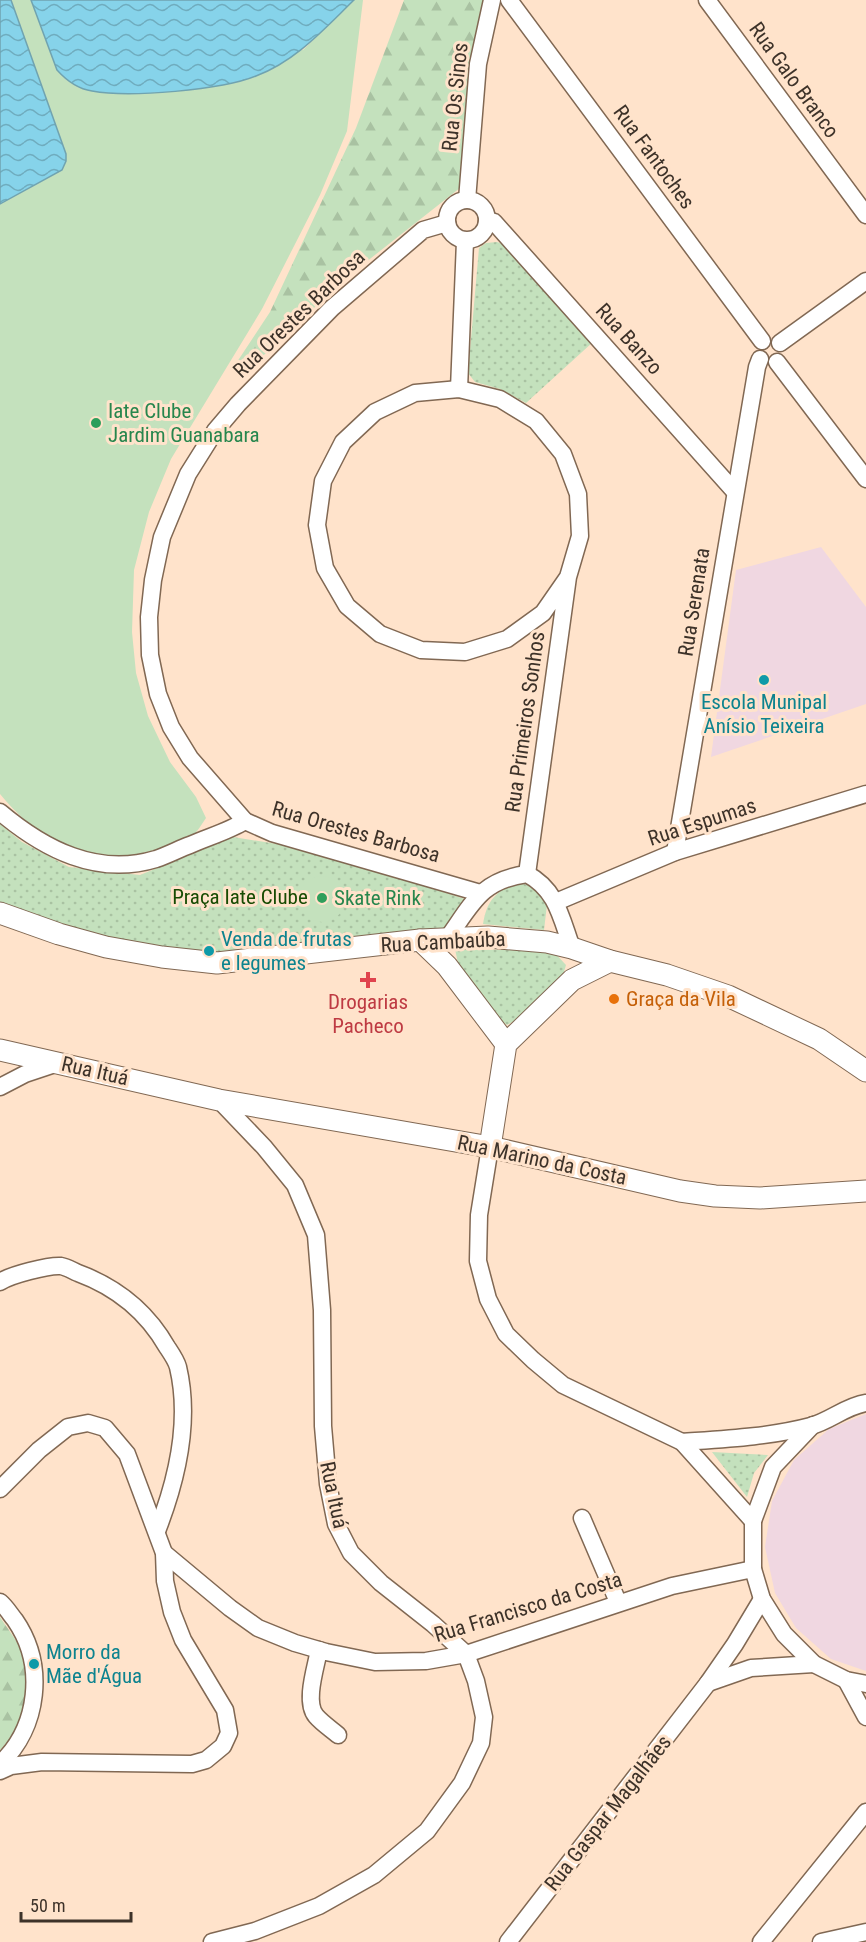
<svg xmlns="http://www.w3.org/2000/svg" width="866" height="1942" font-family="'Roboto Condensed',sans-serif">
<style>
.education{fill:#f0d7e1}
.grass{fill:url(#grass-dots)}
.forest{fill:url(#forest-firs)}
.pitch{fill:#c4e1bd}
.water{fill:url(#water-waves);stroke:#70a3b0;stroke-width:1.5}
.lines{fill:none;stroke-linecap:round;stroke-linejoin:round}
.minor-casing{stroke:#816853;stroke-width:19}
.tertiary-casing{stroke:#816853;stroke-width:23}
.minor{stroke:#fff;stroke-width:16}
.tertiary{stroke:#fff;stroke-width:21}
.leisure-dot{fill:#2e9e5b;stroke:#ffe3cb;stroke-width:2}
.culture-dot{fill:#0f9aa8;stroke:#ffe3cb;stroke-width:2}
.health-dot{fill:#e0444e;stroke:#ffe3cb;stroke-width:2}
.food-dot{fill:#e8710a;stroke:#ffe3cb;stroke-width:2}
.labels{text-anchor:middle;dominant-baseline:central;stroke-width:6;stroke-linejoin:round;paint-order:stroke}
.street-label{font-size:21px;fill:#3d3229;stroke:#ffe3cb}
.leisure-label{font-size:21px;fill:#27864d;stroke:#ffe3cb;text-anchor:start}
.culture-label{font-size:21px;fill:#0d838f;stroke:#ffe3cb;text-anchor:start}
.park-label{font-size:21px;fill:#174b02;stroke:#ffe3cb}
.food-label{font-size:21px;fill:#c56008;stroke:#ffe3cb;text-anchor:start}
.health-label{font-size:21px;fill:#be3a42;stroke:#ffe3cb}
</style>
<defs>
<pattern id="grass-dots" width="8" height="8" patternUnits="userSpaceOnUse" patternTransform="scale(1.5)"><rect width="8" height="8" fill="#c4e1bd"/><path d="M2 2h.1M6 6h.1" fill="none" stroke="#a9c2a2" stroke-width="1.8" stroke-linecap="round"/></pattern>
<pattern id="forest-firs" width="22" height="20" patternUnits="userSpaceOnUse" patternTransform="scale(1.5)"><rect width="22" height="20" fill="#c4e1bd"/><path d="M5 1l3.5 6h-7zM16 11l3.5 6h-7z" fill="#a9c2a2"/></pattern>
<pattern id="water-waves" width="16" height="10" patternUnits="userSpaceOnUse" patternTransform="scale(1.5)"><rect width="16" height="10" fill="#86d3ea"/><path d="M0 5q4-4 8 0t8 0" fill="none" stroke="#6facbe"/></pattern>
</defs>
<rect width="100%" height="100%" fill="#ffe3cb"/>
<!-- education -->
<g class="education">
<polygon points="821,547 866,607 866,704 711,757 736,570"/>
<polygon points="866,1414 866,1671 831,1659 796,1628 775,1593 765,1547 772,1501 794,1460 829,1429"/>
</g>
<!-- grass -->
<g class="grass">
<polygon points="497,242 505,245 593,342 526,403 500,389 475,382 468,373 479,248 486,243"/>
<polygon points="0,824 22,842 69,867 140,875 233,837 283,845 372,869 471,901 447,934 219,958 165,952 0,909"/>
<path d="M517,881L534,888L547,905L544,930L483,924C487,899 496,893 517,881Z"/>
<polygon points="455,949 553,951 566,965 561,982 526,1014 507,1025 490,1012 459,968"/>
<polygon points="712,1452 768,1455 754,1473 747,1497"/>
</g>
<!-- forest -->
<g class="forest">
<polygon points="404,0 483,0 470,67 465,184 347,277 249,369 237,362 270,312 356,128"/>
<path d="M0,1617C6,1627 16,1638 20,1649C31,1682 26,1725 0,1750Z"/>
</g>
<!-- pitch -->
<g class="pitch">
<path d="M11,0H31L57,70L303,50L354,0H363L347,131L320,195L262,309L171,459L149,512L134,570L132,632L136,673L148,716L170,762L196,797L206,818C202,824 197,832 192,837C185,844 167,846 158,849C91,869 43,846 0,794V204L62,170L66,161V154Z"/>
<circle cx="322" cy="899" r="23"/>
</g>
<!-- water -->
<g class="water">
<polygon points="0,0 11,0 66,154 66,161 62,170 0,204"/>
<path d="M31,0H354C324,29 296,61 256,76C222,90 129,98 92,91C78,89 66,80 57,70Z"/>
</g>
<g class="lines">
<defs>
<g id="minor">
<polyline points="509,0 762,341"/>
<polyline points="707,0 866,215"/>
<circle cx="467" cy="220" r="20"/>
<polyline points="467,200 478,64 492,0"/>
<polyline points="487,221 494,222 735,492"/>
<polyline points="447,223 423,230 332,308 238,404 215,431 188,474 162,537 153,580 149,617 150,655 158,694 171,727 190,758 245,821 272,833 480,893"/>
<polyline points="780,343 866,281"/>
<polyline points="777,362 866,479"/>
<polyline points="459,389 465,241"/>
<path d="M0,812C44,849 97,877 156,859C168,855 179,849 190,845C208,837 229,831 245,821"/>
<polyline points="675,852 757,367 760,359"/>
<polyline points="527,874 568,577 580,536 578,494 563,454 536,421 500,399 459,389 415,393 375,412 343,442 323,481 317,525 325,568 347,606 380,634 421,650 465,652 507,639 543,613 568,577"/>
<polyline points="556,902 675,852 866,794"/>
<path d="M447,939C472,904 481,880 527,874C557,890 561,918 572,948"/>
<polyline points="0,1087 25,1074 58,1063"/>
<polyline points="490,1147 479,1215 478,1261 488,1299 506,1334 533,1360 563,1385 682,1442 753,1521"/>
<path d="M0,1282C10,1275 49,1265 61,1266C67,1267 73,1271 78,1273C116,1287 147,1312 167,1347C171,1353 176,1360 178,1367C191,1422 177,1480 157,1531"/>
<polyline points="813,1425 773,1467 753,1521 753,1569 762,1599 784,1634 814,1664 846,1680 866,1684"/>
<path d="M682,1442C725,1439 769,1437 811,1426C830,1421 846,1406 866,1403"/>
<polyline points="0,1489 39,1450 68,1427 88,1423 105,1428 127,1454 164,1553 165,1581 172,1612 183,1640 225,1710 229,1733 223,1746 206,1760 192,1764 42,1762 11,1766 0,1771"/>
<polyline points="582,1518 618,1602"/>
<polyline points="164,1553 230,1608 258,1628 295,1643 326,1652 375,1662 426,1661 466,1654 672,1586 753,1569"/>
<path d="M0,1602C6,1607 10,1614 15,1620C46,1665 39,1727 0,1764"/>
<path d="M319,1650C316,1667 304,1702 316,1716C322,1723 331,1729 338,1735"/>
<polyline points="846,1680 866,1717"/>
<polyline points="708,1683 751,1668 814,1664"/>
<polyline points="212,1942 255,1931 319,1906 374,1875 427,1831 462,1783 481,1743 484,1717 476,1681 466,1654 433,1624 381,1583 351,1553 336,1524 328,1484 323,1426 322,1310 316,1235 295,1185 264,1147 219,1100"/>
<polyline points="508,1942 708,1683 735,1644 762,1599"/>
<polyline points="761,1942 866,1812"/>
<polyline points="821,1942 866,1932"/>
</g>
<g id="tertiary">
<polyline points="0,913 59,934 106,947 162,957 217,963 420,940 488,937 547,942 572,948 610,961 667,975 728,996 819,1039 866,1071"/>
<polyline points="420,940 447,966 506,1044"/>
<polyline points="0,1050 219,1100 490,1147 680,1191 715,1196 760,1198 866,1191"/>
<polyline points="490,1147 506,1044 572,980 610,961"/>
</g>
</defs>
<!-- minor casing -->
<use href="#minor" class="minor-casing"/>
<!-- tertiary casing -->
<use href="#tertiary" class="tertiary-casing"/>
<!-- minor -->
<use href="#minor" class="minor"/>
<!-- tertiary -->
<use href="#tertiary" class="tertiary"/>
</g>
<!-- markers -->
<g class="leisure-dot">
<circle cx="96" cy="423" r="6"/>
<circle cx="322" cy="898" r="6"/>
</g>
<g class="culture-dot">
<circle cx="764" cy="680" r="6"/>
<circle cx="209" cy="951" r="6"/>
<circle cx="34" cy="1664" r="6"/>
</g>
<path class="health-dot" d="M365 971h6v6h6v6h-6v6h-6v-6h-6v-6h6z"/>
<circle class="food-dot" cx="614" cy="999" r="6"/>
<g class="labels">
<!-- street labels -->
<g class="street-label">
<text transform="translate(794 80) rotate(54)">Rua Galo Branco</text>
<text transform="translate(455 97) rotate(-84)">Rua Os Sinos</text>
<text transform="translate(654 157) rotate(54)">Rua Fantoches</text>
<text transform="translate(299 314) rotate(-44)">Rua Orestes Barbosa</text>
<text transform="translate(629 339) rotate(48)">Rua Banzo</text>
<text transform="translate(694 602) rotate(-81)">Rua Serenata</text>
<text transform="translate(525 722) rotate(-82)">Rua Primeiros Sonhos</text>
<text transform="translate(702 822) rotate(-18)">Rua Espumas</text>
<text transform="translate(356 832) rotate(16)">Rua Orestes Barbosa</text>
<text transform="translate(443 942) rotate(-3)">Rua Cambaúba</text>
<text transform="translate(95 1071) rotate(13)">Rua Ituá</text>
<text transform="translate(542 1160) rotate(12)">Rua Marino da Costa</text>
<text transform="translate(334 1495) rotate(78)">Rua Ituá</text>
<text transform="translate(528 1607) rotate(-17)">Rua Francisco da Costa</text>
<text transform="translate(608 1813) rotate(-52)">Rua Gaspar Magalhães</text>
</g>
<!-- leisure labels -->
<g class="leisure-label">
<text x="108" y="411">Iate Clube<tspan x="108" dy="24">Jardim Guanabara</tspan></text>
<text x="334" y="898">Skate Rink</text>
</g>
<!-- culture labels -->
<g class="culture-label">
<text x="764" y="702" text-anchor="middle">Escola Munipal<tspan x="764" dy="24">Anísio Teixeira</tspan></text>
<text x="221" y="939">Venda de frutas<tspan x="221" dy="24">e legumes</tspan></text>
<text x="46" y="1652">Morro da<tspan x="46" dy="24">Mãe d'Água</tspan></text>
</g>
<!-- park labels -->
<g class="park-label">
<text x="240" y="897">Praça Iate Clube</text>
</g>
<!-- food labels -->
<g class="food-label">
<text x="626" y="999">Graça da Vila</text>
</g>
<!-- health labels -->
<g class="health-label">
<text x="368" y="1002">Drogarias<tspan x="368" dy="24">Pacheco</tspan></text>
</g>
</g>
<!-- scale -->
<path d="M21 1912v9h110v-9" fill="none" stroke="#3d3229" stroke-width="3"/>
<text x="30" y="1912" font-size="18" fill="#3d3229" stroke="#ffe3cb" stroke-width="4.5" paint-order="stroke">50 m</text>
</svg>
